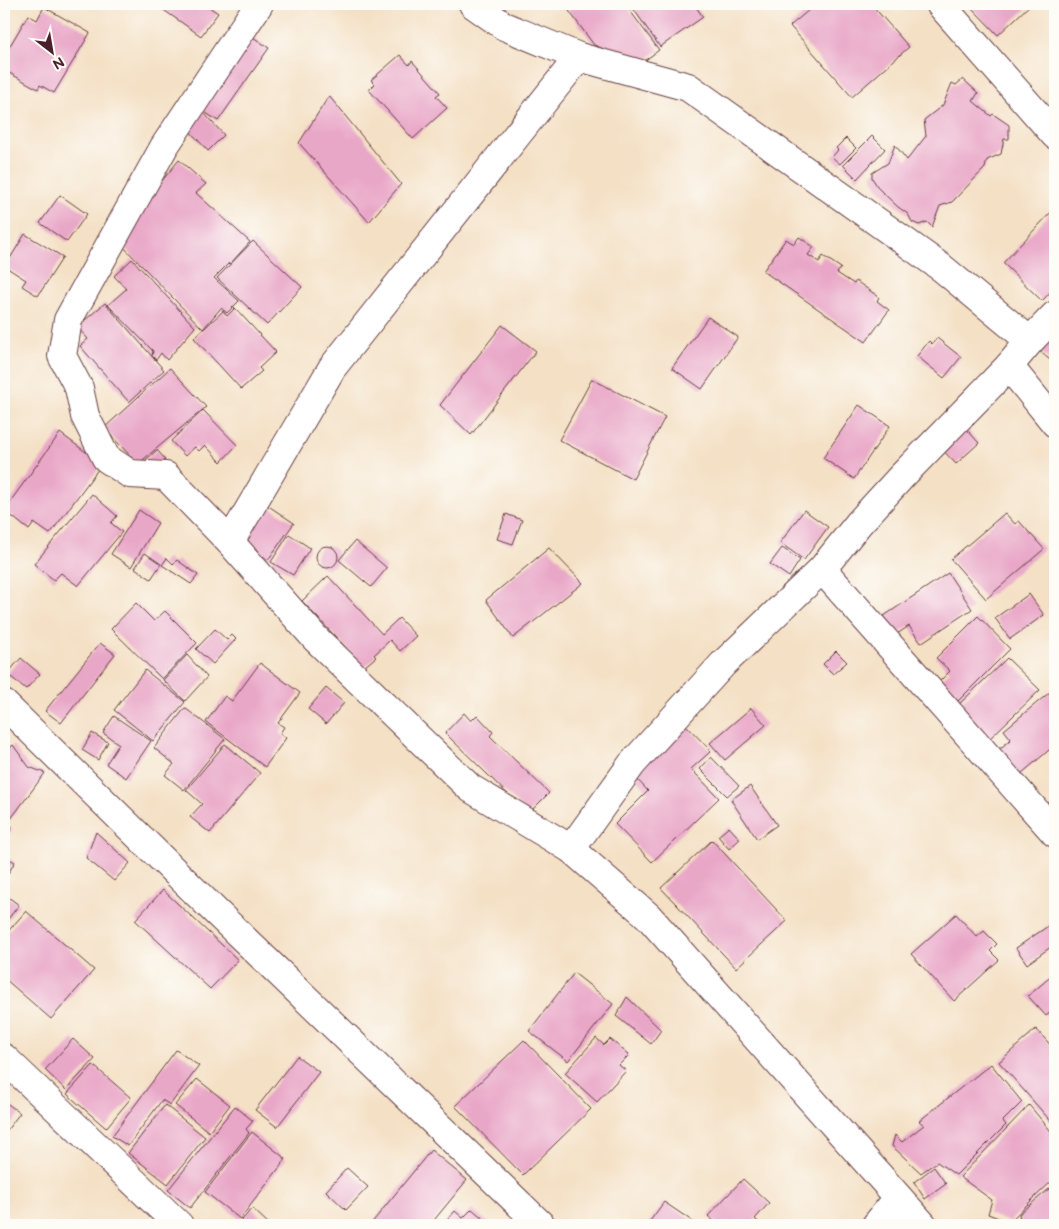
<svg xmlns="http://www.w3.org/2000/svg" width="1059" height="1229" font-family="'Balsamiq Sans',sans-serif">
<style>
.building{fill:#e9a7c8}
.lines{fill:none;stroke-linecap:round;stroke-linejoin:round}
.minor-casing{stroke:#643c42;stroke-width:30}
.minor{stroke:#fff;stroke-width:28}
</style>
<rect width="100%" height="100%" fill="#fdfcf7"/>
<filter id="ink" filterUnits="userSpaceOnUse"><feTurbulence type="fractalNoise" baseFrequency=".02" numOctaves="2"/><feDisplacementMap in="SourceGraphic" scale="10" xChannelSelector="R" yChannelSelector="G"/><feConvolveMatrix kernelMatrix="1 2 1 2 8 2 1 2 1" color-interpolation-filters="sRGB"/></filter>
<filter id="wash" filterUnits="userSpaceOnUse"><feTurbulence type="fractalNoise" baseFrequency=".0096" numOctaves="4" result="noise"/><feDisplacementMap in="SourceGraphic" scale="20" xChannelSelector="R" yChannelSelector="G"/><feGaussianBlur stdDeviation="1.12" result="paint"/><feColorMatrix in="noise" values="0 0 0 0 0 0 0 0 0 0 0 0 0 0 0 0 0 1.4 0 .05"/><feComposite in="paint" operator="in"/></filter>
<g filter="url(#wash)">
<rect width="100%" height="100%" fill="#f4e0c5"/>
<g id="blocks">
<!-- building -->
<g class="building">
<polygon points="155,4 212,4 209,7 218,13 201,36"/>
<polygon points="564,4 625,4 659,50 640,64 594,45"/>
<polygon points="630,4 694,4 703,17 660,47"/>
<polygon points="816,4 871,4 909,47 852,97 790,26"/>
<polygon points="968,4 1031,4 998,35"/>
<polygon points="44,7 90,33 54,93 40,85 38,89 4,70 4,56 28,15 37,20"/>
<polygon points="250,35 269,48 218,121 200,109"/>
<polygon points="400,55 409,65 412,61 440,93 436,96 447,108 413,139 369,90 375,84 371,80"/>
<polygon points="963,79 978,93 973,101 991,116 993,114 1009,125 1009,139 1004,139 1001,154 987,160 985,168 952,202 940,206 932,227 927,222 919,225 912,222 908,214 898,207 879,189 872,178 872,173 888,163 895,145 907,160 926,136 924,120 943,105 952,83 956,85"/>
<polygon points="329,96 401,184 369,222 299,143"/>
<polygon points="201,110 224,135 208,151 185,126"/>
<polygon points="872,136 885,149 857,179 843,165"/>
<polygon points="846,138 856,148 840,164 832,157 838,150 836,148"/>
<polygon points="179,160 206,184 196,193 250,242 230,264 229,263 214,278 239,301 227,313 221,308 203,329 115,238"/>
<polygon points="60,195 87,214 67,242 40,223"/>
<polygon points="1055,208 1055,287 1042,301 1003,263"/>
<polygon points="25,234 63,257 38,296 22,286 26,280 4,266 4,256 9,260"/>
<polygon points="799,237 814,247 808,255 819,262 823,256 841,268 837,273 854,284 856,281 879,297 877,301 889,310 866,342 763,271 786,239 794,244"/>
<polygon points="253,241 302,287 267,325 217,278"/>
<polygon points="132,259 195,327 167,360 161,353 156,360 152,356 153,351 108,305 126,289 114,276"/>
<polygon points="105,303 164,370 129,402 80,346 88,339 77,327"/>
<polygon points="235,308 276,352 259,368 262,371 241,389 194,338 223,311 227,316"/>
<polygon points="708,317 738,337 702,389 672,368"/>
<polygon points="502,325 536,351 471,435 440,405"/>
<polygon points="1050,335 1055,340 1055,364 1038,350"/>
<polygon points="937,338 961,357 944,378 917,356 929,341 932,344"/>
<polygon points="170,368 206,407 138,464 104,428"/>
<polygon points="592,379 665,417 633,479 559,440"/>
<polygon points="859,405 890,426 854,479 823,458"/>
<polygon points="203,410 237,445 221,462 205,445 199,451 195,447 185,456 171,441"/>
<polygon points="962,424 979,443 956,464 938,445"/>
<polygon points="60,433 102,464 50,534 34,523 29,530 4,510"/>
<polygon points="157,450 165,459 149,473 140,465"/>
<polygon points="92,494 117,516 111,523 122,532 78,586 61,573 54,580 34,564"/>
<polygon points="267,505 294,523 268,560 263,556 259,562 254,558 259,551 243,539"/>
<polygon points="139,510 158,523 131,567 111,554"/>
<polygon points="804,510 828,527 804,560 780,543"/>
<polygon points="1005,513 1015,524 1019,521 1044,549 986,599 951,559"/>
<polygon points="506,514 522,520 513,544 497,539"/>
<polygon points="289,534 310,548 293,575 271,562"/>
<polygon points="355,541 387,568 371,587 339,560"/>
<circle cx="327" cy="557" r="11"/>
<polygon points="549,548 583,583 513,638 486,600"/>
<polygon points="782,548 800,560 789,577 770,564"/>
<polygon points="145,553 161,564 151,579 135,568"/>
<polygon points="167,558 173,564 177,560 198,575 191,584 162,565"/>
<polygon points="948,573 972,609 921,643 909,626 894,636 881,618"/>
<polygon points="328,576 382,634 399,618 416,636 400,651 390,640 374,655 376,657 364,667 302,601"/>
<polygon points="1029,594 1044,615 1010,639 995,618"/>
<polygon points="136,603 154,621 165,611 197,643 162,679 111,629"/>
<polygon points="978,616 1010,649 957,702 937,684 950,671 936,658"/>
<polygon points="215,629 227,640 232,635 236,639 213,664 196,649"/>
<polygon points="100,643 115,654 61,723 45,711"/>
<polygon points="836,651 847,662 833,674 823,664"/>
<polygon points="187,655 207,677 185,701 163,680"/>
<polygon points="21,658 40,674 26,689 7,674"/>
<polygon points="1007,658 1040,690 985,743 953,710"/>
<polygon points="260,663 300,693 278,723 284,727 280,733 286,738 265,767 206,722 225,696 232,701"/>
<polygon points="145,670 185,702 153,741 114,710"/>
<polygon points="326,688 344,703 326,724 308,709"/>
<polygon points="1050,692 1055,699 1055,745 1015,779 994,754 1011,739 1004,730"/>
<polygon points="185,708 225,739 184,790 165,775 174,764 154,748"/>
<polygon points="751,708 766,725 725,760 710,743"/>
<polygon points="464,713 471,721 477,715 493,732 490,736 549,793 528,814 445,733"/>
<polygon points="114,716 151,741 126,778 106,764 119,744 103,733"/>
<polygon points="684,723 711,751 691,769 719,798 652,862 615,824 648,791 632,774"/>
<polygon points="92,733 108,742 98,760 82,750"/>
<polygon points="4,743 9,749 13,745 29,767 45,773 7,824 12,828 9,833 4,829"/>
<polygon points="225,744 260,773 210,833 190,817 202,804 186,790"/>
<polygon points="711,757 739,786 727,796 700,769"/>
<polygon points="750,786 777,825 757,839 731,800"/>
<polygon points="729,827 740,839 729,849 718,836"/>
<polygon points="96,832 130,863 114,881 86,858"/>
<polygon points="712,840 787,921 736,968 661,888"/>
<polygon points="4,856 15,862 4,880"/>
<polygon points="163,890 238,960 210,989 135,920"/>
<polygon points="4,894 19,905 4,924"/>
<polygon points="26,911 94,970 51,1019 4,978 4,936"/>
<polygon points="956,914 977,937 984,931 997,944 990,951 999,960 954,1001 911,954"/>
<polygon points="1051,924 1055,929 1055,944 1027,964 1016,948"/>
<polygon points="574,973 613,1004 568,1061 529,1031"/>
<polygon points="1055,973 1055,1008 1046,1016 1028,996"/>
<polygon points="627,997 661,1030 651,1044 616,1016"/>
<polygon points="1036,1029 1055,1050 1055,1126 999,1062"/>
<polygon points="596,1038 604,1045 610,1039 629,1055 619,1065 626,1071 597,1102 565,1073"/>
<polygon points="73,1039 95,1059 66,1090 45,1070"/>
<polygon points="524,1040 591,1109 523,1175 455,1106"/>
<polygon points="176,1050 199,1066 170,1105 162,1100 128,1146 112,1136"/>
<polygon points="297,1056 319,1072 277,1127 255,1110"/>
<polygon points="991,1064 1022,1102 1003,1121 1006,1125 956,1175 937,1162 921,1173 892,1146 895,1135 902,1142 924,1125 919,1121"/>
<polygon points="93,1065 131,1098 106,1128 67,1094"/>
<polygon points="197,1079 230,1105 209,1132 175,1105"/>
<polygon points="4,1101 20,1113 4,1134"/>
<polygon points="165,1105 205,1137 168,1184 128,1153"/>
<polygon points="1029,1105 1055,1136 1055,1178 1009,1222 988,1214 992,1200 960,1177"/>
<polygon points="235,1106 253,1121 246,1129 249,1133 190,1208 168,1190"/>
<polygon points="252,1132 286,1159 240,1219 205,1192"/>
<polygon points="431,1150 467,1180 430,1225 370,1225"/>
<polygon points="934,1167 946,1184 925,1199 914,1182"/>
<polygon points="347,1168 368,1187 346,1210 326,1191"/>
<polygon points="743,1179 769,1203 755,1219 762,1225 718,1225 708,1216"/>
<polygon points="1055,1184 1055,1225 1021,1225 1019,1214"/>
<polygon points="664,1202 698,1225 647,1225"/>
<polygon points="252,1208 270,1225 238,1225"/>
<polygon points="472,1209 491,1225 443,1225 455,1211 463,1218"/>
</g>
</g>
</g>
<g filter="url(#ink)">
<use href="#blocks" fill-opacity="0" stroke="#643c42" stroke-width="1"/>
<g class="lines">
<defs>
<g id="minor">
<polyline points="259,4 164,147 68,320 62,356 79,388 85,416 106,458 130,474 166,476 230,542 316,639 470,788 571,849 648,916 923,1225"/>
<polyline points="473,4 504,26 579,57 688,87 942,268 1030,341"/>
<polyline points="940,4 1055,135"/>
<polyline points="1009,366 1055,423"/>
<polyline points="230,542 332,368 579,57"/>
<polyline points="822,569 1055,833"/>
<polyline points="4,704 216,912 541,1225"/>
<polyline points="571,849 632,764 723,664 822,569 859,523 902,476 1009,366 1030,341 1055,315"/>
<polyline points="4,1058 179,1225"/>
<polyline points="876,1225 898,1198"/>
</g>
</defs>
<!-- minor casing -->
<use href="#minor" class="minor-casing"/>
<!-- minor -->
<use href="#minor" class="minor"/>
</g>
</g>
<!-- margin -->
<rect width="1059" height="1229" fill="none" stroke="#fdfcf7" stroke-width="20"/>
<!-- north arrow -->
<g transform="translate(52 52) rotate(149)" stroke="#fdfcf7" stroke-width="4" paint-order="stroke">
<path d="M0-4L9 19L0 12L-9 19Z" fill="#4a1f2b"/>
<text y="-8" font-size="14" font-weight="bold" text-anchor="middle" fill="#4a1f2b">N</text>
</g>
</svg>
